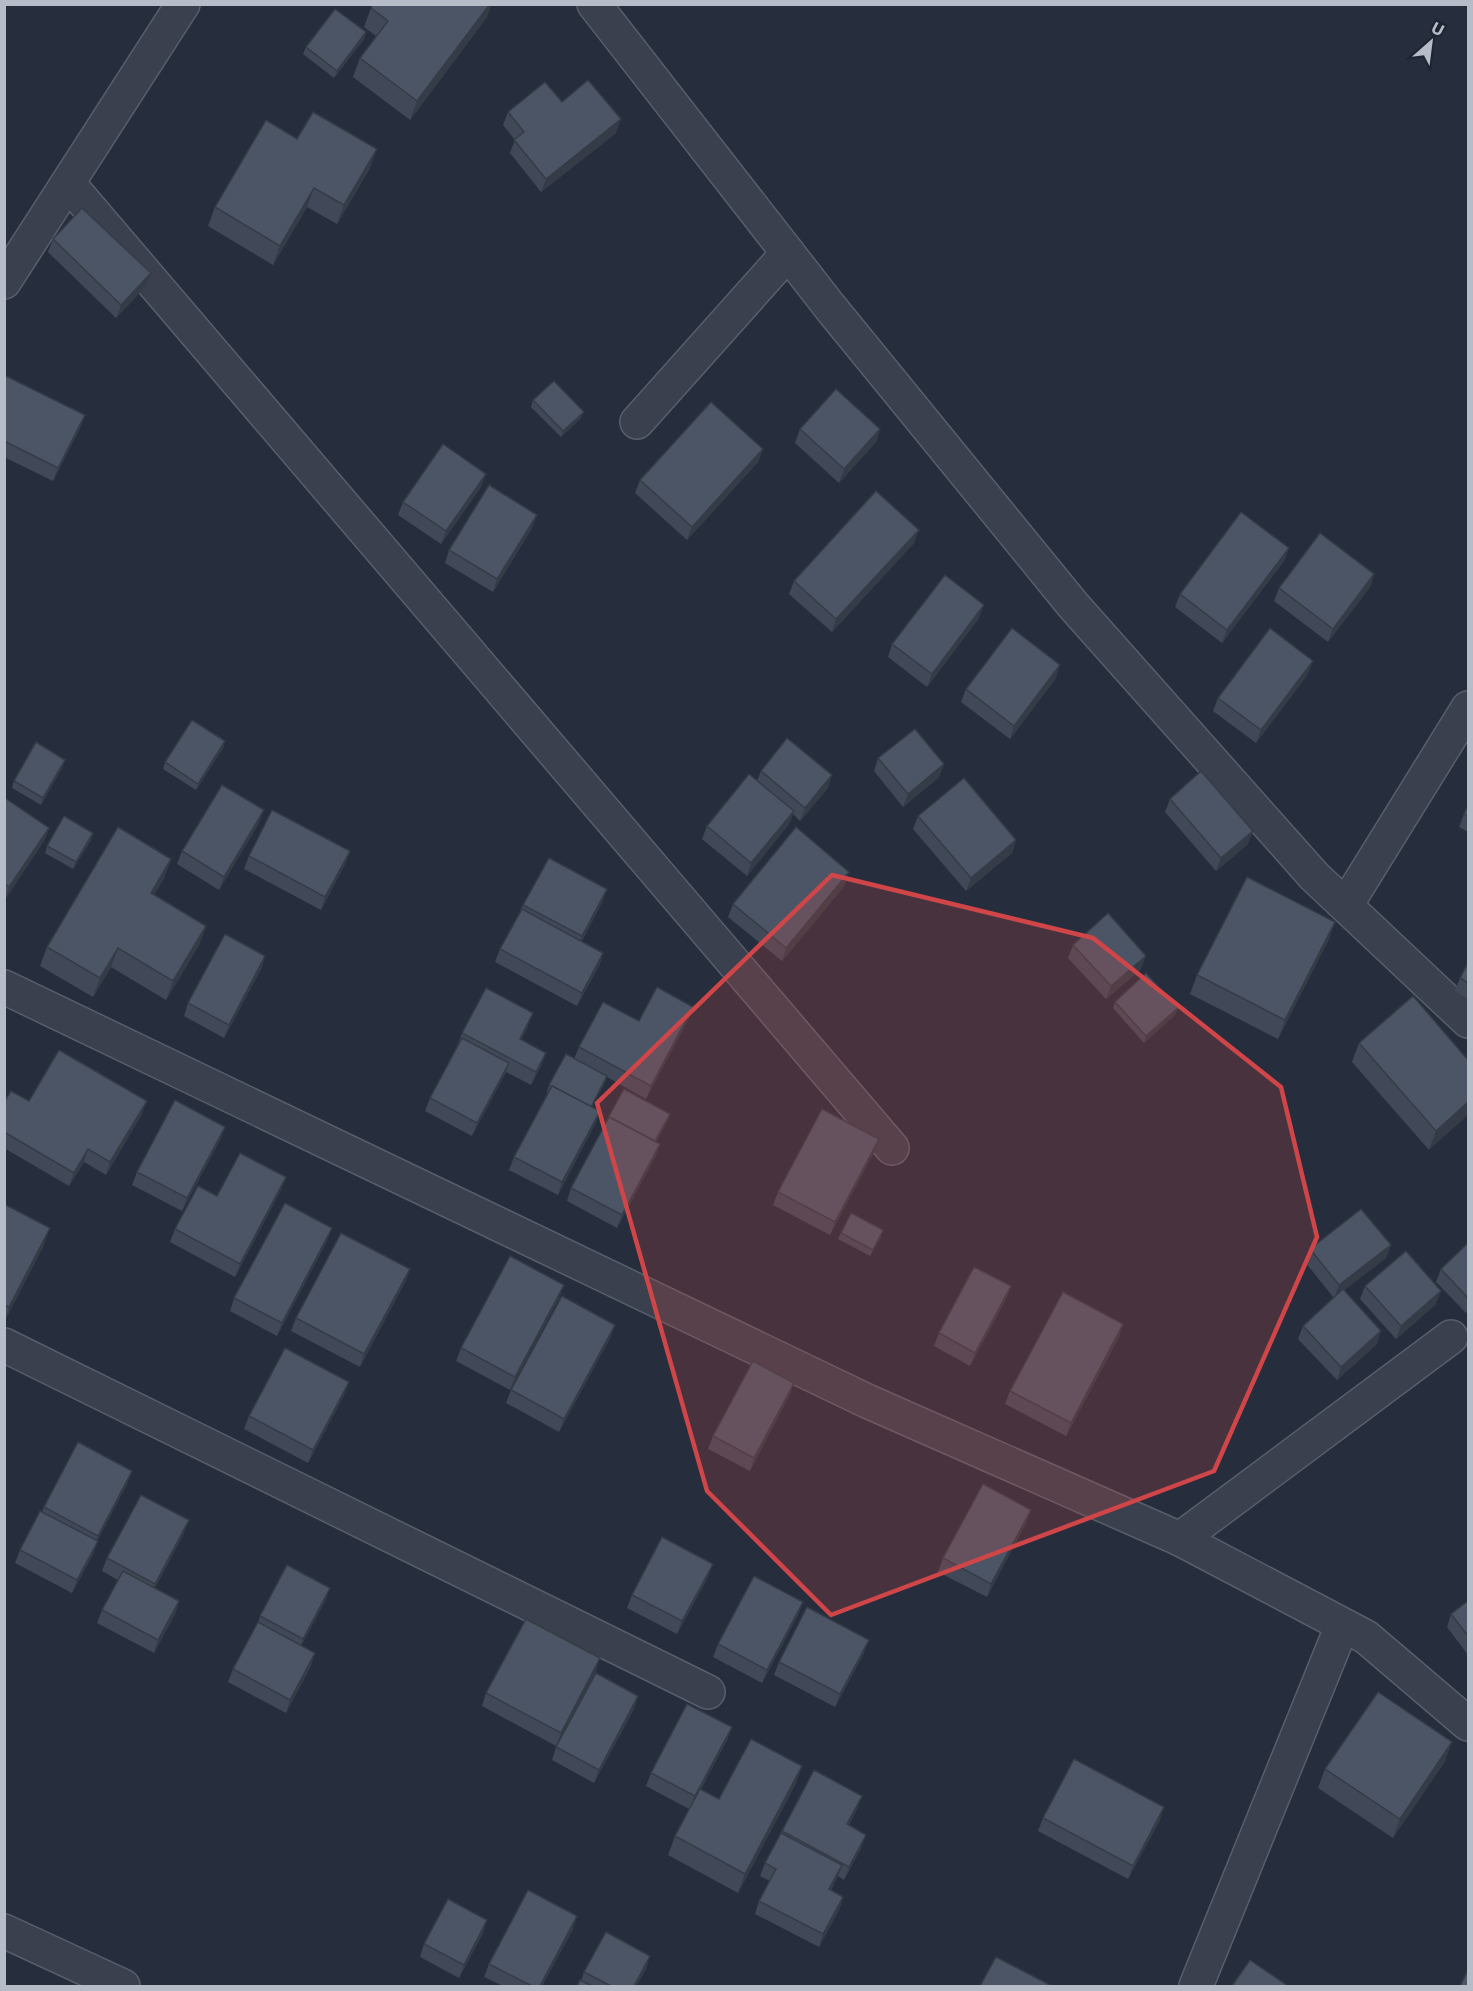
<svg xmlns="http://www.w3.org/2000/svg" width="1473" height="1991" font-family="Commissioner,sans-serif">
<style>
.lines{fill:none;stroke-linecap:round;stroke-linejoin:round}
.minor-casing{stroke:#585e6b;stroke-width:36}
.minor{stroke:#3a404d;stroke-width:33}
.wall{fill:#414958}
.shaded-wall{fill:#353c47}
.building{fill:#4c5566;stroke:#353c47;stroke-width:1.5}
.marked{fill:#d04648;fill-opacity:0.2;stroke:#d04648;stroke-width:4.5;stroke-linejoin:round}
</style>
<rect width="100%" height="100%" fill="#262e3d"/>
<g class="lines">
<defs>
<g id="minor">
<polyline points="594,4 830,307 1073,605 1314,876 1468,1021"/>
<polyline points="68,183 892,1148"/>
<polyline points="4,282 183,4"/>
<polyline points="637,422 788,253"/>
<polyline points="1346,905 1468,708"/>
<polyline points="4,987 867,1401 1180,1539 1366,1637 1468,1724"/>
<polyline points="4,1345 708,1692"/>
<polyline points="1180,1539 1451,1337"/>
<polyline points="4,1931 123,1986"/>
<polyline points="1196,1986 1342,1626"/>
</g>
</defs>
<!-- minor casing -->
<use href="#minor" class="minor-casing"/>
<!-- minor -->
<use href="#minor" class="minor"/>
</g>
<!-- wall -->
<g class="wall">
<polygon points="371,8 487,17 410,120 353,77 360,58 376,36 364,27"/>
<polygon points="366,32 364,39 334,78 303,54 306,47"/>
<polygon points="562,102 616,133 541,192 510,153 515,140 503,125 508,112"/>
<polygon points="297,139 370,168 337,224 307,207 273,265 208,226 215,207"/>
<polygon points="53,239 151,273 146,286 116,318 48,252"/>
<polygon points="4,375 85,415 80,428 53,481 4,457"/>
<polygon points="533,400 581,418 561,437 531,407"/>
<polygon points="800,429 880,429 876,442 839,483 795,443"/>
<polygon points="763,449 758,462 687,540 635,493 640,480"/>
<polygon points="481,487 441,544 398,515 403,502"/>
<polygon points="532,528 493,592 445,563 449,550"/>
<polygon points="914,543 832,632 789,594 794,581"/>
<polygon points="1289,548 1284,561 1222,643 1175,607 1180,594"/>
<polygon points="1374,574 1370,587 1328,642 1274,601 1279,588"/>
<polygon points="979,618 927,687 888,657 892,644"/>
<polygon points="1308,674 1256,743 1213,711 1218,698"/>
<polygon points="1056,678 1010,739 961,702 966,689"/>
<polygon points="225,741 223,748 196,790 163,769 165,762"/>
<polygon points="878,758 944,764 939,777 903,807 874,771"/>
<polygon points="65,760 63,766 41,805 12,788 14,781"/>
<polygon points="761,771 828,788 800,821 793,814 789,824 747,876 702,839 707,826 757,781"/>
<polygon points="1170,799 1248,844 1216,871 1165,812"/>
<polygon points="4,800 49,828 44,841 4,900"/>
<polygon points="1468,806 1468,832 1459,827 1464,814"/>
<polygon points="918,816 1016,840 1012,853 966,891 913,829"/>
<polygon points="259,823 219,890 177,864 182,851"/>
<polygon points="93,833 91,840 73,869 45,853 47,846"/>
<polygon points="350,851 345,864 321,910 244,869 249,856"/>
<polygon points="171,859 164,878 154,895 206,926 199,945 166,1000 111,967 93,997 40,966 47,947"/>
<polygon points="845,885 782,961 728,917 733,904"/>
<polygon points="607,889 602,902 582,941 603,953 599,966 577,1006 495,962 500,949 523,905"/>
<polygon points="1335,922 1328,941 1278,1039 1190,994 1197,975"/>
<polygon points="1073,945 1141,969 1106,999 1068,958"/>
<polygon points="265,956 261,969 224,1038 184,1016 188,1003"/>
<polygon points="1468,963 1468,999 1455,991 1460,978"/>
<polygon points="1115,1002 1178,1008 1175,1015 1144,1043 1113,1008"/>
<polygon points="688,1020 646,1099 607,1077 592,1107 600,1111 595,1124 558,1195 509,1170 514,1157 548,1093 547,1092 549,1085 574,1059 579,1047 639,1021"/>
<polygon points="528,1026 521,1039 546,1053 541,1066 531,1085 506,1072 472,1136 425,1111 430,1098 457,1046 462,1033"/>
<polygon points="1359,1043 1468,1060 1429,1150 1352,1062"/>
<polygon points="29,1101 142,1114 106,1175 84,1162 69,1186 4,1148 4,1102"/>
<polygon points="670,1114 668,1120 656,1142 660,1144 655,1157 617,1228 567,1201 571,1188"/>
<polygon points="225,1127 220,1140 182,1211 132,1185 137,1172"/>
<polygon points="874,1152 830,1235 773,1205 778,1192"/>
<polygon points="286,1177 281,1190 235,1277 170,1242 175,1229 217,1196"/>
<polygon points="4,1204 43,1247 4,1322"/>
<polygon points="841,1233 881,1237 870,1256 838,1239"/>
<polygon points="327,1241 277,1336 230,1311 234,1298"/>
<polygon points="1468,1243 1468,1311 1466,1313 1436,1282 1441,1269"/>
<polygon points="1391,1245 1386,1258 1344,1290 1377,1344 1337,1380 1298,1339 1303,1326 1334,1298 1305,1262 1310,1249"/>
<polygon points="410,1269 405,1282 360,1367 291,1331 296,1318"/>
<polygon points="564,1285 559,1298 510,1390 456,1361 461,1348"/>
<polygon points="1011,1286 1006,1299 970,1366 934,1346 939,1333"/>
<polygon points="1365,1286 1436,1304 1396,1339 1360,1299"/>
<polygon points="615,1325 610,1338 559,1432 506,1403 511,1390"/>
<polygon points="1119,1337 1066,1436 1005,1404 1010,1391"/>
<polygon points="794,1383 789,1396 750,1471 708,1449 713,1436"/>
<polygon points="344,1395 308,1463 244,1429 249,1416"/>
<polygon points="127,1484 97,1541 93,1554 72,1593 15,1563 20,1550 42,1512 44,1507"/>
<polygon points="1031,1510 1026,1523 987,1597 938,1572 943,1558"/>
<polygon points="184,1533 155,1588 179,1601 175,1614 154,1653 97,1623 102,1610 118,1580 102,1571 107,1558"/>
<polygon points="708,1577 677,1634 627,1608 632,1595"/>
<polygon points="330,1588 325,1601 301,1646 311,1666 286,1713 228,1682 233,1669 258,1623 260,1616"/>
<polygon points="1468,1601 1468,1655 1447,1627 1451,1614"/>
<polygon points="803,1602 798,1615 762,1683 713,1657 718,1644"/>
<polygon points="864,1653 835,1707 774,1675 779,1662"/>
<polygon points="596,1671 556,1746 482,1706 486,1693"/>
<polygon points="638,1696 634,1709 594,1783 552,1760 556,1747"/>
<polygon points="732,1727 727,1740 701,1789 719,1799 802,1766 795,1785 738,1893 668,1855 675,1836 689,1809 646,1786 651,1773"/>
<polygon points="1445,1761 1393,1838 1318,1788 1325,1769"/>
<polygon points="814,1770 857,1809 849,1825 861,1848 844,1880 838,1876 831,1890 843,1897 839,1910 819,1947 755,1914 759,1901 770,1881 760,1876 765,1863"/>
<polygon points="1043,1818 1160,1820 1128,1879 1038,1831"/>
<polygon points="573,1929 542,1986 503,1986 484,1977 489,1964"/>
<polygon points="483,1933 459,1978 420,1957 424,1944"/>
<polygon points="646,1969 636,1986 577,1986 581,1981 584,1972"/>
</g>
<!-- shaded-wall -->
<g class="shaded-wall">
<polygon points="490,4 492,4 487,17 410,120 417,101"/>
<polygon points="366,32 364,39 334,78 337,71"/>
<polygon points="621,119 616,133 541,192 546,179"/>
<polygon points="377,149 370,168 337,224 344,205"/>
<polygon points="314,188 307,207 273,265 280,246"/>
<polygon points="151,273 146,286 116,318 121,305"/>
<polygon points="584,412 581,418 561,437 563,431"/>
<polygon points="85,415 80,428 53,481 58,468"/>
<polygon points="880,429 876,442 839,483 844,469"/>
<polygon points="763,449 758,462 687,540 692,527"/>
<polygon points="486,474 481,487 441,544 446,531"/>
<polygon points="537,515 532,528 493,592 497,579"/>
<polygon points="919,530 914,543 832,632 836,619"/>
<polygon points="1289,548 1284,561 1222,643 1227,630"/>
<polygon points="1374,574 1370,587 1328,642 1333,629"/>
<polygon points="984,605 979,618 927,687 932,674"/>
<polygon points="1313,661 1308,674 1256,743 1261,730"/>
<polygon points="1060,665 1056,678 1010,739 1014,726"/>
<polygon points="225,741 223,748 196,790 198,784"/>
<polygon points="65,760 63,766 41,805 43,798"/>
<polygon points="944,764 939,777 903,807 908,794"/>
<polygon points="832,775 828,788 800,821 805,808"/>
<polygon points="264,810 259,823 219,890 224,877"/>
<polygon points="794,811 789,824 747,876 751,863"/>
<polygon points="49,828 44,841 5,900 9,887"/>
<polygon points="1253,831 1248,844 1216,871 1221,858"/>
<polygon points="93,833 91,840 73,869 76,862"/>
<polygon points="1016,840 1012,853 966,891 971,878"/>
<polygon points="350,851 345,864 321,910 325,897"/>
<polygon points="171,859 164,878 144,912 151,893"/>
<polygon points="849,872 845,885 782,961 786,948"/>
<polygon points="607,889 602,902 577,950 582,936"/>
<polygon points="1335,922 1328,941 1278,1039 1285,1020"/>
<polygon points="206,926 199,945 166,1000 173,981"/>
<polygon points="118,948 111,967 93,997 100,978"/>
<polygon points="603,953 599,966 577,1006 582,993"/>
<polygon points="265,956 261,969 224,1038 229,1025"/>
<polygon points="1146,956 1141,969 1106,999 1111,986"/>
<polygon points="693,1007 688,1020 646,1099 651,1086"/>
<polygon points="1178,1008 1175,1015 1144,1043 1146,1036"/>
<polygon points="533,1013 528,1026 515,1052 520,1039"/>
<polygon points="546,1053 541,1066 531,1085 536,1072"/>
<polygon points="509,1063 504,1076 472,1136 477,1123"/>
<polygon points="607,1076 605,1083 588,1114 590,1108"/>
<polygon points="147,1101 142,1114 106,1175 110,1162"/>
<polygon points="1468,1102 1468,1115 1429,1150 1436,1131"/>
<polygon points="600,1111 595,1124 558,1195 562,1182"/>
<polygon points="670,1114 668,1120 652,1149 655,1142"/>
<polygon points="225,1127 220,1140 182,1211 187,1198"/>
<polygon points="879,1139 874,1152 830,1235 835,1222"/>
<polygon points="660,1144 655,1157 617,1228 622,1215"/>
<polygon points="88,1149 84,1162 69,1186 74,1173"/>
<polygon points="286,1177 281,1190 235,1277 240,1264"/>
<polygon points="50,1228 43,1247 4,1322 9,1307"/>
<polygon points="332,1228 327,1241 277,1336 282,1323"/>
<polygon points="883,1230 881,1237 870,1256"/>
<polygon points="1391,1245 1386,1258 1334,1298 1339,1285"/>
<polygon points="410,1269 405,1282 360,1367 364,1354"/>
<polygon points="564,1285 559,1298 510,1390 515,1377"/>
<polygon points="1011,1286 1006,1299 970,1366 975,1353"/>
<polygon points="1441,1291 1436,1304 1396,1339 1401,1326"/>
<polygon points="1123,1324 1119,1337 1066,1436 1071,1423"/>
<polygon points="615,1325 610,1338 559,1432 564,1419"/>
<polygon points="1381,1331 1377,1344 1337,1380 1341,1367"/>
<polygon points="349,1382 344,1395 308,1463 313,1450"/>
<polygon points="794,1383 789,1396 750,1471 754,1458"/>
<polygon points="132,1471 127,1484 93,1549 98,1536"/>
<polygon points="1031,1510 1026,1523 987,1597 991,1584"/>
<polygon points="189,1520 184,1533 150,1597 155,1584"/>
<polygon points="98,1541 93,1554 72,1593 77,1580"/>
<polygon points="713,1564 708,1577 677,1634 682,1621"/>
<polygon points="330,1588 325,1601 298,1652 303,1639"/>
<polygon points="179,1601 175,1614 154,1653 158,1640"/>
<polygon points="803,1602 798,1615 762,1683 767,1670"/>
<polygon points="869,1640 864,1653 835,1707 840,1694"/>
<polygon points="315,1653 311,1666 286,1713 290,1700"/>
<polygon points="600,1658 596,1671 556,1746 561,1733"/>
<polygon points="638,1696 634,1709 594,1783 599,1770"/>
<polygon points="732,1727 727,1740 690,1809 695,1796"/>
<polygon points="1452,1742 1445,1761 1393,1838 1400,1819"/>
<polygon points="802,1766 795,1785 738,1893 745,1874"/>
<polygon points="862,1796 857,1809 842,1837 847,1824"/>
<polygon points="1164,1807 1160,1820 1128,1879 1133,1866"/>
<polygon points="866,1835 861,1848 844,1880 849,1867"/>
<polygon points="842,1865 837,1878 824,1902 829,1889"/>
<polygon points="843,1897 839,1910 819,1947 823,1934"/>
<polygon points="577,1916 573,1929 542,1986 540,1986"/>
<polygon points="487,1920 483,1933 459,1978 464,1965"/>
<polygon points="650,1956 646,1969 636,1986 634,1986"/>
</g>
<!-- building -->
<g class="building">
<polygon points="373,4 490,4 417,101 360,58 388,21 371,8"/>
<polygon points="335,9 366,32 337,71 306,47"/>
<polygon points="588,80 621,119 546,179 514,140 524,132 508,112 545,82 562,102"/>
<polygon points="313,112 377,149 344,205 314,188 280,246 215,207 266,120 297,139"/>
<polygon points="82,208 151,273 121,305 53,239"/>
<polygon points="4,375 85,415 58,468 4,441"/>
<polygon points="554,381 584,412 563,431 533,400"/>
<polygon points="836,389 880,429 844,469 800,429"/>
<polygon points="711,402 763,449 692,527 640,480"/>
<polygon points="443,444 486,474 446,531 403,502"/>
<polygon points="489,485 537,515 497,579 449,550"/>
<polygon points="876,491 919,530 836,619 794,581"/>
<polygon points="1241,512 1289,548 1227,630 1180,594"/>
<polygon points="1320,533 1374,574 1333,629 1279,588"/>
<polygon points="945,575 984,605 932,674 892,644"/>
<polygon points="1012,628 1060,665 1014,726 966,689"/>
<polygon points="1270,628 1313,661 1261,730 1218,698"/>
<polygon points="192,720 225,741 198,784 165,762"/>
<polygon points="915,729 944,764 908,794 878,758"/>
<polygon points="787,738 832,775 805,808 761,771"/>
<polygon points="36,742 65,760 43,798 14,781"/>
<polygon points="1201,771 1253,831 1221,858 1170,799"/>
<polygon points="749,774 794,811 751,863 707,826"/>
<polygon points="964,778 1016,840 971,878 918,816"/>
<polygon points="222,785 264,810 224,877 182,851"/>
<polygon points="5,798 49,828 9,887 4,883 4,800"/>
<polygon points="1468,806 1468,816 1464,814"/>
<polygon points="272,810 350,851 325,897 249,856"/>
<polygon points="64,816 93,833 76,862 47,846"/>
<polygon points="118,827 171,859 151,893 206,926 173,981 118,948 100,978 47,947"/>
<polygon points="796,827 849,872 786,948 733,904"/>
<polygon points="549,858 607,889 582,936 523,905"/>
<polygon points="1247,877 1335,922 1285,1020 1197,975"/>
<polygon points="522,909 603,953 582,993 500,949"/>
<polygon points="1108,913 1146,956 1111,986 1073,945"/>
<polygon points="225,934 265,956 229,1025 188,1003"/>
<polygon points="1468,963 1468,983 1460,978"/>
<polygon points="1146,973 1178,1008 1146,1036 1115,1002"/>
<polygon points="657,987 693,1007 651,1086 579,1047 603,1002 639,1021"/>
<polygon points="486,988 533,1013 520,1039 546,1053 536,1072 462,1033"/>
<polygon points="1413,996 1468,1060 1468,1102 1436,1131 1359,1043"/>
<polygon points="462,1038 509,1063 477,1123 430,1098"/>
<polygon points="59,1050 147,1101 110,1162 88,1149 74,1173 4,1132 4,1102 11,1091 29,1101"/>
<polygon points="566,1054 607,1076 591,1107 552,1086 551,1087 549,1085"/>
<polygon points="552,1086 600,1111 562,1182 514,1157"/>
<polygon points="624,1089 670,1114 655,1141 609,1117 608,1118"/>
<polygon points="175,1100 225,1127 187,1198 137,1172"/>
<polygon points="822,1109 879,1139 835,1222 778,1192"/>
<polygon points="609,1117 660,1144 622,1215 571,1188"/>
<polygon points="240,1153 286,1177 240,1264 175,1229 198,1186 217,1196"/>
<polygon points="285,1203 332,1228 282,1323 234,1298"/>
<polygon points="4,1204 50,1228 9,1307 4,1305"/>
<polygon points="1361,1209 1391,1245 1339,1285 1310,1249"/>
<polygon points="851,1213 883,1230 873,1250 841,1233"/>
<polygon points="341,1233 410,1269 364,1354 296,1318"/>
<polygon points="1468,1243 1468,1298 1441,1269"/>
<polygon points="1406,1251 1441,1291 1401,1326 1365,1286"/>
<polygon points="510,1256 564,1285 515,1377 461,1348"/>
<polygon points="974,1267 1011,1286 975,1353 939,1333"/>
<polygon points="1343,1289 1381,1331 1341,1367 1303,1326"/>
<polygon points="1063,1292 1123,1324 1071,1423 1010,1391"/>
<polygon points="562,1296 615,1325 564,1419 511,1390"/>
<polygon points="285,1348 349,1382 313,1450 249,1416"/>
<polygon points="753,1361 794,1383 754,1458 713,1436"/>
<polygon points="78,1442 132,1471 98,1536 44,1507"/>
<polygon points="983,1484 1031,1510 991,1584 943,1558"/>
<polygon points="141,1495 189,1520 155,1584 107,1558"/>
<polygon points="40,1511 98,1541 77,1580 20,1550"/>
<polygon points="662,1537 713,1564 682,1621 632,1595"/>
<polygon points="287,1565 330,1588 303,1639 260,1616"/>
<polygon points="123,1571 179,1601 158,1640 102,1610"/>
<polygon points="754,1576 803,1602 767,1670 718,1644"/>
<polygon points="1468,1601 1468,1636 1451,1614"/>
<polygon points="807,1607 869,1640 840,1694 779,1662"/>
<polygon points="526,1619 600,1658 561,1733 486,1693"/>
<polygon points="258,1622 315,1653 290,1700 233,1669"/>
<polygon points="596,1673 638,1696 599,1770 556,1747"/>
<polygon points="1378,1692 1452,1742 1400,1819 1325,1769"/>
<polygon points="687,1704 732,1727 695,1796 651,1773"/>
<polygon points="751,1739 802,1766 745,1874 675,1836 700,1789 719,1799"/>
<polygon points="1074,1759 1164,1807 1133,1866 1043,1818"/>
<polygon points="814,1770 862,1796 847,1824 866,1835 849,1867 782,1831"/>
<polygon points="781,1833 842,1865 829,1889 843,1897 823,1934 759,1901 776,1869 765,1863"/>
<polygon points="528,1890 577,1916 540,1986 532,1986 489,1964"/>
<polygon points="448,1899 487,1920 464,1965 424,1944"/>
<polygon points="606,1932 650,1956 634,1986 611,1986 584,1972"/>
<polygon points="996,1957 1052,1986 980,1986"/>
<polygon points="1250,1960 1288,1986 1232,1986"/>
<polygon points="1468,1970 1468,1986 1460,1986"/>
<polygon points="580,1980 592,1986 577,1986"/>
</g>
<!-- marked area -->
<path class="marked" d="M832,875L1093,938L1281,1087L1317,1237L1214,1471L831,1615L707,1491L597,1103Z"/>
<!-- border -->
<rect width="1473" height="1991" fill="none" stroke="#b6bcc8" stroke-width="12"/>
<!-- north arrow -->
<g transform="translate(1431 42) rotate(28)" stroke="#1f2532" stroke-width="4.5" paint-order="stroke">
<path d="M0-4.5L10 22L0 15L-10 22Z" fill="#b6bcc8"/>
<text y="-9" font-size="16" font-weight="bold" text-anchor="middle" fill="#b6bcc8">U</text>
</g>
</svg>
